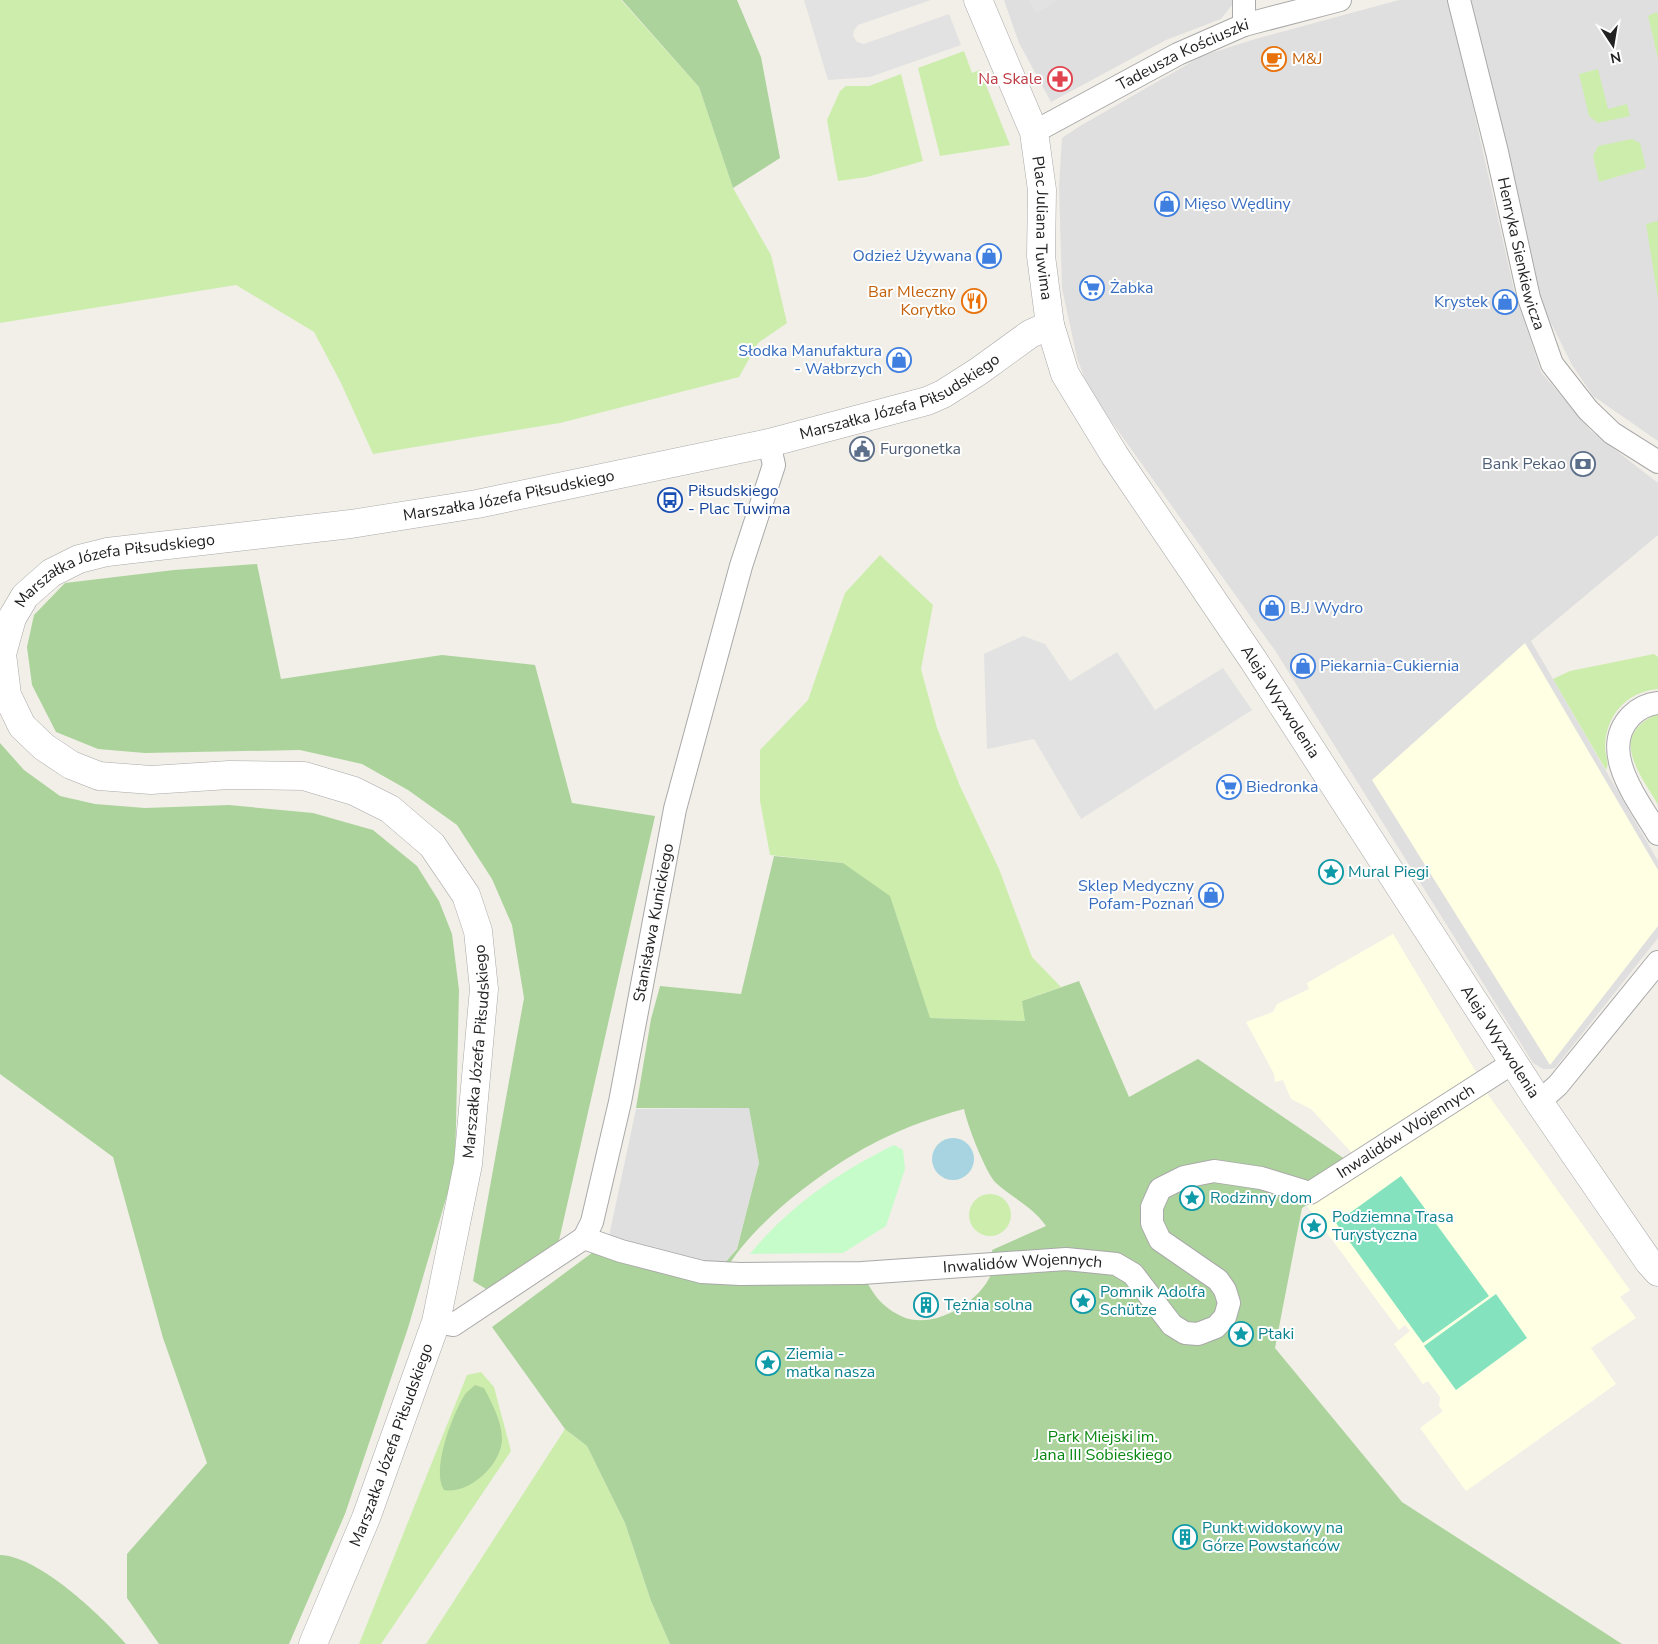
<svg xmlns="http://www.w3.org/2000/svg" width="1658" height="1644" font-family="'Nunito Sans',sans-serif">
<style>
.residential{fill:#e0dfdf}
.education{fill:#ffffe4}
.grass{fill:#cdedad}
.forest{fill:#acd39c;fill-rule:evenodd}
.park{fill:#c6fcca}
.pitch{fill:#84e3be}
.parking{fill:#e2e2e2}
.water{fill:#a8d4e1}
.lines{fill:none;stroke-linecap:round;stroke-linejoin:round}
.minor-casing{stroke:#a9a9a9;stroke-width:24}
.tertiary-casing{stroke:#a9a9a9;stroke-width:29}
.minor{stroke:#fff;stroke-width:22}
.tertiary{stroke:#fff;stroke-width:28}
.labels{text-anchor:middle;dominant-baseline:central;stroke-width:4;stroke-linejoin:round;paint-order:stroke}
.street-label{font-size:16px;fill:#222;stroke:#fff}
.food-label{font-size:16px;fill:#c56008;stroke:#fff;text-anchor:start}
.health-label{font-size:16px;fill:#be3a42;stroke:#fff;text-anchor:end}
.shop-label{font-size:16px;fill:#366cbe;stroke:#fff;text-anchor:start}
.service-label{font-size:16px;fill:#4e5e75;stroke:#fff;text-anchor:start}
.transit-label{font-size:16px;fill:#164399;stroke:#fff;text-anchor:start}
.culture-label{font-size:16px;fill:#0d838f;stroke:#fff;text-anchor:start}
.park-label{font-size:16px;fill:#088811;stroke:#fff}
</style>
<rect width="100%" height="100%" fill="#f2efe8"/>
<!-- residential -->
<g class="residential">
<polygon points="1004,0 1233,0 1232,5 1221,19 1166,40 1051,102 1019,43"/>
<polygon points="1399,0 1449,0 1514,290 1541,372 1591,431 1658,483 1658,535 1531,641 1658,861 1658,938 1555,1068 1551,1069 1543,1069 1533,1063 1276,652 1089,390 1077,358 1062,288 1059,186 1062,138 1080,126 1202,56 1255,39"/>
<polygon points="1470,0 1658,0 1658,441 1593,396 1572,365 1539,299"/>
<polygon points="749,1108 759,1163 737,1248 722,1266 608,1241 636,1109"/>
</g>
<!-- education -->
<g class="education">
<polygon points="1525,643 1658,870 1658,926 1550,1065 1372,780"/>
<polygon points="1393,934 1479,1077 1354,1155 1311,1109 1291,1099 1283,1080 1275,1082 1274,1074 1246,1022 1273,1012 1277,1004 1309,989 1307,983"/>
<polygon points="1486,1092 1630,1290 1620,1297 1636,1318 1591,1348 1616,1384 1466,1491 1420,1428 1443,1411 1439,1406 1440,1397 1428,1381 1423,1384 1394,1344 1410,1331 1405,1325 1399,1330 1307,1206"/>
</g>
<!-- grass -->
<g class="grass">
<polygon points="0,0 621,0 699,87 733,188 771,255 787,323 758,343 739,377 560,423 373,454 341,383 314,332 236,285 0,323"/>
<polygon points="1657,12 1658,16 1658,59 1648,16"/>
<polygon points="964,51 972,73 980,70 1010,145 940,156 918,68"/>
<polygon points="1598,69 1608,109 1627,104 1630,116 1598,123 1589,116 1579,74"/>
<polygon points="901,74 923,161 867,177 838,181 827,120 840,91 846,86 869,86"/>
<polygon points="1632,139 1640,143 1646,168 1599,182 1593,156 1598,146"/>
<polygon points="1657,221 1658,222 1658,299 1646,224"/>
<polygon points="880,555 933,605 921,669 937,728 960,786 999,869 1032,957 1061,987 1022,1001 1026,1021 929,1018 843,863 770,855 760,801 760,750 808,700 845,593"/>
<path d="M1654,654L1658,657V689C1626,692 1606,715 1605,747C1605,755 1610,763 1606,770L1553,679L1570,671Z"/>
<path d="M1658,715V805C1647,784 1617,749 1638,727C1644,721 1650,716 1658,715Z"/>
<circle cx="990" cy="1215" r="21"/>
<polygon points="481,1372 494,1387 511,1451 381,1644 359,1644 467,1375"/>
<polygon points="565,1429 587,1446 625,1523 651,1601 670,1644 426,1644"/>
</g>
<!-- forest -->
<g class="forest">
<polygon points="622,0 737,0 761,57 780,158 733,188 699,87"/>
<polygon points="257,564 281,679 442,655 535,665 572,803 655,816 558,1245 486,1289 473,1281 524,998 512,925 492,879 457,825 408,790 362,764 300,750 145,753 98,749 56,732 32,685 27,647 34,615 65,583 174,570"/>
<polygon points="0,743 24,770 60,796 95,804 145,808 229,805 313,813 373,830 417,866 439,901 452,934 459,990 455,1168 408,1328 345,1514 289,1644 159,1644 127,1598 127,1554 207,1463 163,1338 113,1157 0,1074"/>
<path d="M774,856L843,863L890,896L930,1018L1025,1021L1022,1001L1079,981L1129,1097L1198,1059L1361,1170L1302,1208L1275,1348L1402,1502L1622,1644H670L651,1601L625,1523L587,1446L565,1429L492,1327L608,1241L722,1266L737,1249L759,1163L749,1108H636L651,1019L660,986L741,994ZM964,1109C967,1124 986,1174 996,1183C1014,1199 1033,1207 1046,1226L992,1250C993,1255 994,1261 994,1265C988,1298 936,1331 903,1317C881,1307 873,1294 862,1273H724C751,1223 828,1166 878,1141C906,1127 934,1117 964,1109Z"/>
<path d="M475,1385L484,1388C492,1403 502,1422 502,1439C502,1464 469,1495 444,1490C431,1470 452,1416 464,1396C466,1392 471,1389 475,1385Z"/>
<path d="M0,1555C39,1556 100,1615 126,1644H0Z"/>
</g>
<!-- park -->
<path class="park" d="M894,1145L903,1150L905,1169L886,1226L843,1253L750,1254C789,1206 839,1172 894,1145Z"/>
<!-- pitch -->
<g class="pitch">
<polygon points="1401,1176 1489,1296 1423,1343 1336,1223"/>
<polygon points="1496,1294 1527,1338 1456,1390 1424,1346"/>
</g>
<!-- parking -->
<g class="parking">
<polygon points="804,0 931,0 858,25 854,30 853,36 857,42 864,44 949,14 961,45 870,77 828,80"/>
<polygon points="1029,0 1059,0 1036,13"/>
<polygon points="1023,636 1045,644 1070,681 1117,652 1155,710 1223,668 1252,710 1081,819 1034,739 987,749 984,654"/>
</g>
<!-- water -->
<circle class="water" cx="953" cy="1159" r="21"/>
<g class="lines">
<defs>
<g id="minor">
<polyline points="1244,0 1244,25"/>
<path id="s1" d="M1459,0L1497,152L1529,298L1552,364L1588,410L1612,433L1658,462"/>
<path id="s2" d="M1034,132L1178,54L1244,25L1340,0"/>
<path d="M1658,703C1648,704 1638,709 1631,716C1597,751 1639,801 1658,834"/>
<polyline points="1539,1102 1558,1085 1658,962"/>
<path id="s3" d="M584,1238L621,1251L702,1272L740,1274L862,1273L1066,1259L1116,1264L1133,1274L1172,1325L1185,1333L1198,1334L1216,1327L1225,1317L1229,1303L1225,1290L1218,1280L1160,1240L1152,1223V1207L1160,1189L1184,1177L1214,1171L1261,1178L1310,1193L1514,1062"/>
<path id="s4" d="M436,1322L453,1325L584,1238L592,1222L620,1102L675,809L741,566L774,465L769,443"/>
</g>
<g id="tertiary">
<path id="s5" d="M978,0L1034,132L1042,190L1041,256L1050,325L1065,374L1115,456L1254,661L1539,1102L1649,1262L1658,1272"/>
<path id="s6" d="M313,1644L366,1518L436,1322L468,1164L484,989L478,931L466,895L432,845L390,809L354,791L304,776L229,775L151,780L99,776L71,765L44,747L22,726L7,695L2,654L12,618L25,596L51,573L79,559L107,552L351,524L477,504L769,443L927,401L943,394L979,371L1030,334L1050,325"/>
</g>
</defs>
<!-- minor casing -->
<use href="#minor" class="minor-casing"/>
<!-- tertiary casing -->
<use href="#tertiary" class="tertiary-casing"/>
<!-- minor -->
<use href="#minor" class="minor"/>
<!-- tertiary -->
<use href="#tertiary" class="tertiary"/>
</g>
<!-- icons -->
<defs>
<symbol id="cafe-ring" viewBox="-11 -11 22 22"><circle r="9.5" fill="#fff" stroke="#e8710a" stroke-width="1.5"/><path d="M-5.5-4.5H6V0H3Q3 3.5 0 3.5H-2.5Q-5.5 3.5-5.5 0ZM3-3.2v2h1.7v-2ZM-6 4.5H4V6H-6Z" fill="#e8710a"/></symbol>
<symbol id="pharmacy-ring" viewBox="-11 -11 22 22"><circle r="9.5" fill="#fff" stroke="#e0444e" stroke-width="1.5"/><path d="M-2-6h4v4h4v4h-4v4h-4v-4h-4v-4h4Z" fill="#e0444e"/></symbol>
<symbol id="shop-ring" viewBox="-11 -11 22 22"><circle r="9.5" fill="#fff" stroke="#3f7fe0" stroke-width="1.5"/><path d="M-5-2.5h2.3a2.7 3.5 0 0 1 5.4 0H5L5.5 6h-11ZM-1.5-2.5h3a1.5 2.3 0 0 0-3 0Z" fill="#3f7fe0"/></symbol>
<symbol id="supermarket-ring" viewBox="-11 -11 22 22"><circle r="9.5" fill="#fff" stroke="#3f7fe0" stroke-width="1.5"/><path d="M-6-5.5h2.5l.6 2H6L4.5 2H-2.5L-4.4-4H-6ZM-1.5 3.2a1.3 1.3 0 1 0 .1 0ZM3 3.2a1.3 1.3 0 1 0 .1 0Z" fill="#3f7fe0"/></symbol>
<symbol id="restaurant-ring" viewBox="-11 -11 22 22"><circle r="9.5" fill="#fff" stroke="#e8710a" stroke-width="1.5"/><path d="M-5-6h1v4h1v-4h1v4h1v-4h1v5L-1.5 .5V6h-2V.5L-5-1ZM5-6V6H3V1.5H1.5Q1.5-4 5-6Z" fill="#e8710a"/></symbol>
<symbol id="civic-ring" viewBox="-11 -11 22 22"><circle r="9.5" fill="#fff" stroke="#5c6f8a" stroke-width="1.5"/><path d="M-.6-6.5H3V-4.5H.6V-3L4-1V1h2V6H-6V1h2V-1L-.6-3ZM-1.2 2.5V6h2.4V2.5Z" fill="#5c6f8a"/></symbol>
<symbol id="bank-ring" viewBox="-11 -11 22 22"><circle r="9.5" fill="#fff" stroke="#5c6f8a" stroke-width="1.5"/><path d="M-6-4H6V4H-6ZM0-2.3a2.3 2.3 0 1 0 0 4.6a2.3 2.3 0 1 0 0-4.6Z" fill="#5c6f8a"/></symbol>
<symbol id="bus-ring" viewBox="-11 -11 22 22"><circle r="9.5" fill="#fff" stroke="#1a4fb4" stroke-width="1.5"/><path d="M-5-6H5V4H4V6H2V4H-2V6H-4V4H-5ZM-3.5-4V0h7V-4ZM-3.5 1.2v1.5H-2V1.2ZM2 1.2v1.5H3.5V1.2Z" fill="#1a4fb4"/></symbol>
<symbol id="sight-ring" viewBox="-11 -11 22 22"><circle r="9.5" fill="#fff" stroke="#0f9aa8" stroke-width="1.5"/><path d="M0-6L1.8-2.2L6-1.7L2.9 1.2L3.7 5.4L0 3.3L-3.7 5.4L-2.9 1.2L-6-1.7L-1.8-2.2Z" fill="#0f9aa8"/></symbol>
<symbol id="building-ring" viewBox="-11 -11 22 22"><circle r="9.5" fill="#fff" stroke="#0f9aa8" stroke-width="1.5"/><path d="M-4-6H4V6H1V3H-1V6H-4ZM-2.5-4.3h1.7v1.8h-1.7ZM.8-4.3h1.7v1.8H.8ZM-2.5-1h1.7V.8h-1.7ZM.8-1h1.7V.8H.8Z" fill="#0f9aa8"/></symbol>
</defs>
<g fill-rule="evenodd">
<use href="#cafe-ring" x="1260" y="45" width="28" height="28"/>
<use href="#pharmacy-ring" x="1046" y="65" width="28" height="28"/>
<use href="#shop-ring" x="1153" y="190" width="28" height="28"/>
<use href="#shop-ring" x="975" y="242" width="28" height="28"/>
<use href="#supermarket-ring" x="1078" y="274" width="28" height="28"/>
<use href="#restaurant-ring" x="960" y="287" width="28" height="28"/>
<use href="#shop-ring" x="1491" y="288" width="28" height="28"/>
<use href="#shop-ring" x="885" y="346" width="28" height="28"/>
<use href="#civic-ring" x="848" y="435" width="28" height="28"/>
<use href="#bank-ring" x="1569" y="450" width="28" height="28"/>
<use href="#bus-ring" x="656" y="486" width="28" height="28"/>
<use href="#shop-ring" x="1258" y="594" width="28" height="28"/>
<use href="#shop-ring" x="1289" y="652" width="28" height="28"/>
<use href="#supermarket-ring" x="1215" y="773" width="28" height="28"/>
<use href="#sight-ring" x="1317" y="858" width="28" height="28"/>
<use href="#shop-ring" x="1197" y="881" width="28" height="28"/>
<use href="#sight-ring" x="1178" y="1184" width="28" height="28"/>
<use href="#sight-ring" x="1300" y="1212" width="28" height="28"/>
<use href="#sight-ring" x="1069" y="1287" width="28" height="28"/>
<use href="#building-ring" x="912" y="1291" width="28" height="28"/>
<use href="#sight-ring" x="1227" y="1320" width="28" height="28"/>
<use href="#sight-ring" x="754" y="1349" width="28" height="28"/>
<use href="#building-ring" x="1171" y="1523" width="28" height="28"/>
</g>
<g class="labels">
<!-- street labels -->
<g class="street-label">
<text stroke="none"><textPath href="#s2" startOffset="168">Tadeusza Kościuszki</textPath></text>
<text stroke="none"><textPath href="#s5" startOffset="240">Plac Juliana Tuwima</textPath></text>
<text stroke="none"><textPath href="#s1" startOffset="261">Henryka Sienkiewicza</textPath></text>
<text stroke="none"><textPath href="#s6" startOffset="2329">Marszałka Józefa Piłsudskiego</textPath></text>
<text stroke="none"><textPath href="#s6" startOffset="1924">Marszałka Józefa Piłsudskiego</textPath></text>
<text stroke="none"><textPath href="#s6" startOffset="1519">Marszałka Józefa Piłsudskiego</textPath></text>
<text stroke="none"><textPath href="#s5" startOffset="781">Aleja Wyzwolenia</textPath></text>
<text stroke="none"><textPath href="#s4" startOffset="498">Stanisława Kunickiego</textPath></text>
<text stroke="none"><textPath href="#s5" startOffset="1186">Aleja Wyzwolenia</textPath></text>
<text stroke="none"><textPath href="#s6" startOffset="619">Marszałka Józefa Piłsudskiego</textPath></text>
<text stroke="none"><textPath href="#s3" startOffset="1118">Inwalidów Wojennych</textPath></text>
<text stroke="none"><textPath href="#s3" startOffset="444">Inwalidów Wojennych</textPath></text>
<text stroke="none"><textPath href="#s6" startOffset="214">Marszałka Józefa Piłsudskiego</textPath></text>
</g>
<!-- food labels -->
<g class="food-label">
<text x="1292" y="59">M&amp;J</text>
<text x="956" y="292" text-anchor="end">Bar Mleczny<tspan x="956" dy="18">Korytko</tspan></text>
</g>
<!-- health labels -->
<g class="health-label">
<text x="1042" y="79">Na Skale</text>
</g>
<!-- shop labels -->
<g class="shop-label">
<text x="1184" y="204">Mięso Wędliny</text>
<text x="972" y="256" text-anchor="end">Odzież Używana</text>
<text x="1110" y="288">Żabka</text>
<text x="1488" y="302" text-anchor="end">Krystek</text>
<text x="882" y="351" text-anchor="end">Słodka Manufaktura<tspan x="882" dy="18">- Wałbrzych</tspan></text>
<text x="1290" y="608">B.J Wydro</text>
<text x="1320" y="666">Piekarnia-Cukiernia</text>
<text x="1246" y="787">Biedronka</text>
<text x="1194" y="886" text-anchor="end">Sklep Medyczny<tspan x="1194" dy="18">Pofam-Poznań</tspan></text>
</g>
<!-- service labels -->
<g class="service-label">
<text x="880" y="449">Furgonetka</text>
<text x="1566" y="464" text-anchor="end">Bank Pekao</text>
</g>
<!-- transit labels -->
<g class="transit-label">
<text x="688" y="491">Piłsudskiego<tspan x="688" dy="18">- Plac Tuwima</tspan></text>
</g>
<!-- culture labels -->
<g class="culture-label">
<text x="1348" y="872">Mural Piegi</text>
<text x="1210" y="1198">Rodzinny dom</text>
<text x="1332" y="1217">Podziemna Trasa<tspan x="1332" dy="18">Turystyczna</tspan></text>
<text x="1100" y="1292">Pomnik Adolfa<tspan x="1100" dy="18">Schütze</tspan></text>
<text x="944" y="1305">Tężnia solna</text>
<text x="1258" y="1334">Ptaki</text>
<text x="786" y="1354">Ziemia -<tspan x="786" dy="18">matka nasza</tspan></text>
<text x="1202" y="1528">Punkt widokowy na<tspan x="1202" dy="18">Górze Powstańców</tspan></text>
</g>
<!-- park labels -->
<g class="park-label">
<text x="1103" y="1437">Park Miejski im.<tspan x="1103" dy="18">Jana III Sobieskiego</tspan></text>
</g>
</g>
<!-- north arrow -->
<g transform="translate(1613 45) rotate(168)" stroke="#ffffff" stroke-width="4" paint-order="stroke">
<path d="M0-4L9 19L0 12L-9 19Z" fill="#222222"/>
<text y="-8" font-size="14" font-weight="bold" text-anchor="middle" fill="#222222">N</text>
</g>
</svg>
